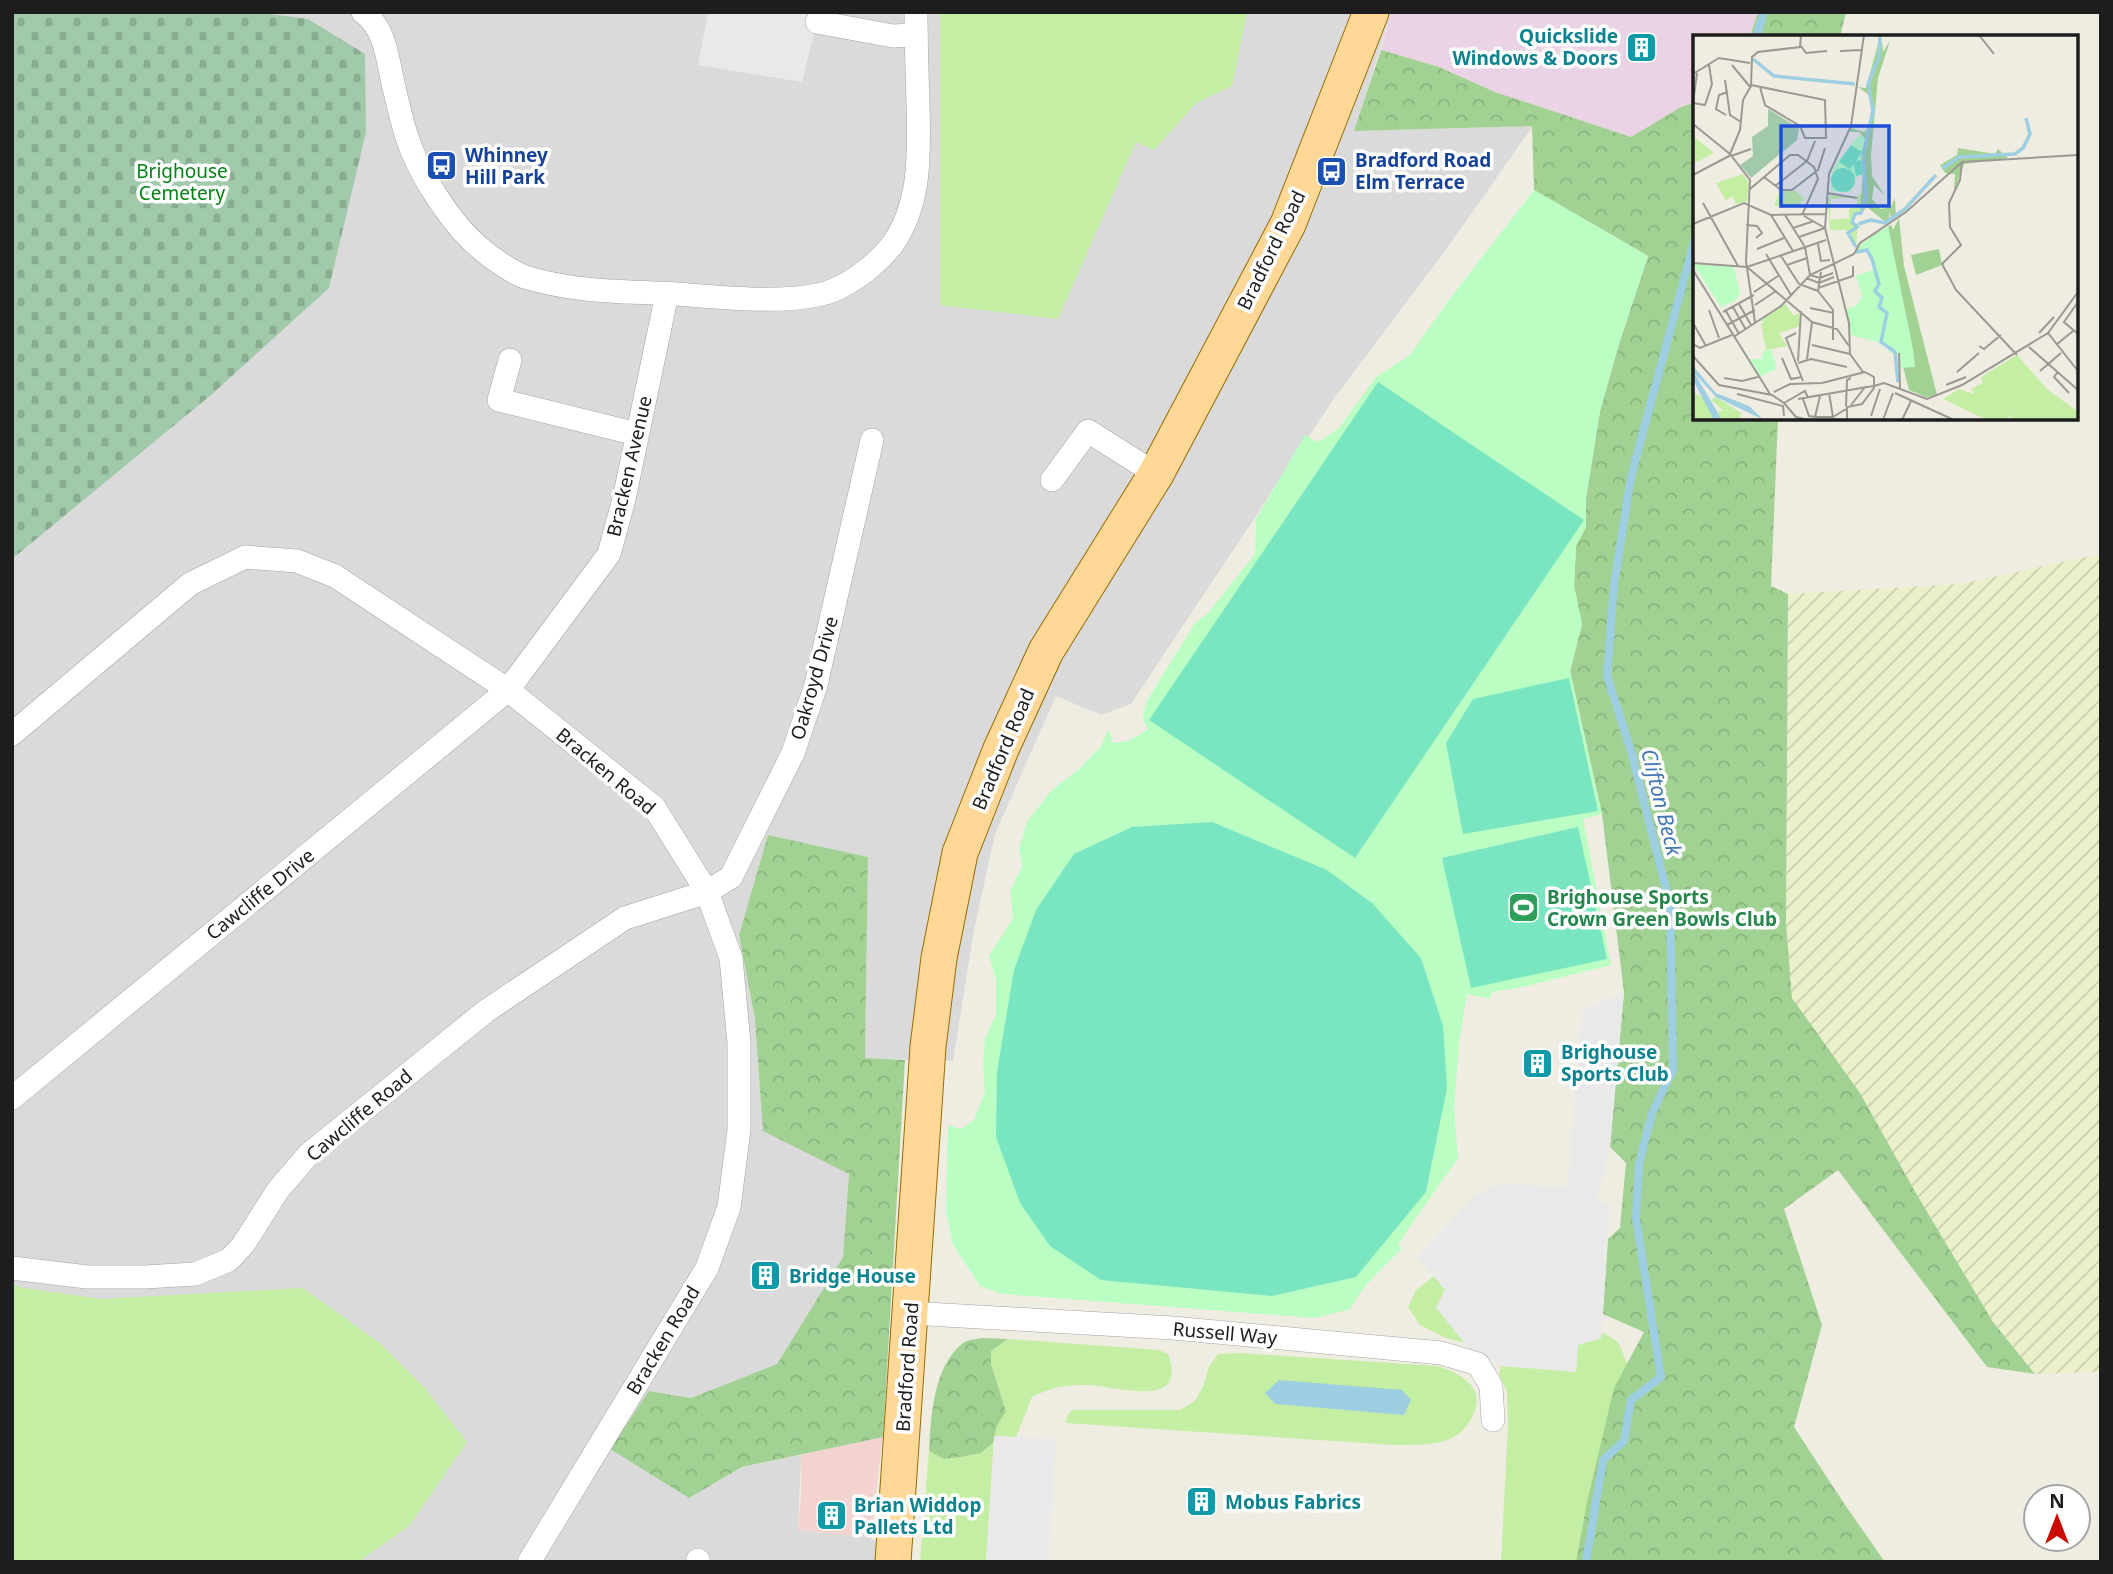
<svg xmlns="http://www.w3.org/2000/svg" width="2113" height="1574" font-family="'Noto Sans',sans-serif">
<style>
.residential{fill:#dbdada}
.commercial{fill:#f2d3cf}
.industrial{fill:#e9d3e4}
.farmland{fill:url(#farmland-furrows)}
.grass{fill:#c4eea3}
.forest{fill:url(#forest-crowns)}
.cemetery{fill:url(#cemetery-stones)}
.park{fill:#bbfec4}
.pitch{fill:#79e5c1}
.parking{fill:#e9e9e9}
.water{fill:#9ecee1}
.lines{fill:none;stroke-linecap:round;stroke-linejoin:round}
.stream{stroke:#9ecee1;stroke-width:8}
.minor-casing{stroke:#a4a4a4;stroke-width:24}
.primary-casing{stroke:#966c00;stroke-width:37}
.minor{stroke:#fff;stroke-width:23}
.primary{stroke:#ffd897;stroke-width:35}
.labels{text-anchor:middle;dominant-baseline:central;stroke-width:7;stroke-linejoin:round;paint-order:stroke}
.culture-label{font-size:19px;font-weight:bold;fill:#0d838f;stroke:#fff;text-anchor:start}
.transit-label{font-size:19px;font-weight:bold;fill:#164399;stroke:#fff;text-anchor:start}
.park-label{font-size:19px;fill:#028414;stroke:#fff}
.street-label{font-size:19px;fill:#1d1d1d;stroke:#fff}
.leisure-label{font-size:19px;font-weight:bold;fill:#27864d;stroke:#fff;text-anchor:start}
.water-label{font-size:21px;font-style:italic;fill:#4275b4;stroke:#fff}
.inset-river{fill:none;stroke:#9ecee1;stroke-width:3.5}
.inset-road{fill:none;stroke:#9b9993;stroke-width:2}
.view{fill:#1d4ed8;fill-opacity:0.15;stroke:#1d4ed8;stroke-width:3.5}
.inset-edge{fill:none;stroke:#1d1d1d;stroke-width:3.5}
</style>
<defs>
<pattern id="farmland-furrows" width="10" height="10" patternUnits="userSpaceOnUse" patternTransform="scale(1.75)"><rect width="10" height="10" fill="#ebf0cb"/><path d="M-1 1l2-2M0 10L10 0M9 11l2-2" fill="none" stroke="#c9cdae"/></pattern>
<pattern id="forest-crowns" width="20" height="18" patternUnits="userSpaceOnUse" patternTransform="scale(1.75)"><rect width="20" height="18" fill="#a2d293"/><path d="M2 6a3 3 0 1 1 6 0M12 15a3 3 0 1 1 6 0" fill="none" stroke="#8bb47e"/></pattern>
<pattern id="cemetery-stones" width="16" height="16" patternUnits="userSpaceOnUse" patternTransform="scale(1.75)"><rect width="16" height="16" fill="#a1caaa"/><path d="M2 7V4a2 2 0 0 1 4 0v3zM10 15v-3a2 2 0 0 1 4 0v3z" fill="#8aad92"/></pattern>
</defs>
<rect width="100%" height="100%" fill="#efece2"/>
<!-- residential -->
<polygon class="residential" points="12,12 1391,12 1355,131 1533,126 1442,255 1335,397 1131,704 1101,715 1056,696 995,834 974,930 953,1061 865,1058 868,857 768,836 739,935 755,1019 849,1174 843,1257 777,1364 691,1398 649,1391 689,1498 742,1467 801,1455 798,1530 871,1538 902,1562 12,1562"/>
<!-- commercial -->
<polygon class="commercial" points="883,1434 871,1538 798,1530 801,1496 801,1455"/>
<!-- industrial -->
<polygon class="industrial" points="1391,12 1758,12 1750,37 1695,37 1695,102 1679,108 1631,137 1495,92 1439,67 1381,50"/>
<!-- farmland -->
<polygon class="farmland" points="2101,554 2101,1372 2035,1374 1993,1322 1917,1195 1860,1093 1792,998 1786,923 1788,594 1959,584"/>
<!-- grass -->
<g class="grass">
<polygon points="940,12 1247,12 1232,86 1196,103 1154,150 1136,142 1058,319 940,305"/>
<polygon points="1434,1276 1445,1290 1436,1308 1465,1343 1446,1338 1420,1325 1408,1307 1416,1290"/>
<polygon points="12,1284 23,1288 102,1299 303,1288 380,1343 423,1386 467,1442 409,1526 358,1562 12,1562"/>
<polygon points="1602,1332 1618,1342 1631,1372 1586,1562 1501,1562 1508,1424 1507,1391 1499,1374 1501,1366 1576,1371 1578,1345 1601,1338"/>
<path d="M1008,1339L1159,1350L1168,1354C1189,1412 1115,1385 1086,1385C1063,1385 1053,1387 1032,1397L1016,1437L994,1436L996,1428L1006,1410L991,1364V1351Z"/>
<path d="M1238,1353L1437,1366C1450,1370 1462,1375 1471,1385C1486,1402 1468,1432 1450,1439C1432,1446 1413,1445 1395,1445L1066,1423L1067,1416L1072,1410H1180L1196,1400L1204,1384L1209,1367L1218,1354Z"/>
<polygon points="994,1442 986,1562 920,1562 929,1451 944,1459 961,1457 981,1453"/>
</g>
<!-- forest -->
<g class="forest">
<polygon points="1758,12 1846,12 1840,37 1750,37"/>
<polygon points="1381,50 1439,67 1495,92 1631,137 1679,108 1695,102 1695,418 1778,418 1771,586 1788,594 1786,923 1792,998 1860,1093 1917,1195 1993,1322 2035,1374 1987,1367 1838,1170 1784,1209 1822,1325 1794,1427 1843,1502 1885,1562 1576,1562 1587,1502 1614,1388 1644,1332 1603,1314 1608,1239 1620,1228 1626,1163 1610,1147 1624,992 1602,814 1570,671 1582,624 1574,586 1576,546 1586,527 1586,498 1600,411 1619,344 1648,256 1534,190 1532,126 1354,131"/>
<polygon points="768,835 868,857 865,1058 905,1060 883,1437 742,1467 689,1498 610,1449 649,1391 691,1398 777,1364 843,1257 849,1174 763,1131 755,1019 739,935"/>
<path d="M984,1338L1008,1339L991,1351V1364L1006,1411L996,1428L994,1442L981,1453L961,1457L944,1459L929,1451C931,1416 933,1367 963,1343C968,1339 978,1339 984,1338Z"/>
</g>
<!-- cemetery -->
<polygon class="cemetery" points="12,12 254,12 308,19 365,54 366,132 329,288 211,395 12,559"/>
<!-- park -->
<path class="park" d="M1534,190L1648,256L1619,343L1600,411L1586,498V527L1576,546L1574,586L1582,624L1570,671L1602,814L1583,819L1611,965L1523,987L1492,992L1490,999L1467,994L1459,1043L1454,1110L1458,1158L1398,1244L1402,1248L1365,1286L1350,1309L1315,1318L1002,1294L980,1286L953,1245L946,1213L948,1125L961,1129L974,1120L985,1092L983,1063L985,1039L996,1014V980L989,956L1013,918L1010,891L1022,866L1019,849L1027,822L1051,791L1079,769L1101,746L1108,729L1113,743C1127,742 1137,738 1147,729L1143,718L1146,702L1195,623L1208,613L1255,554L1256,519L1305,435L1318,442L1338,429L1376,377L1410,355L1448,301Z"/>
<!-- pitch -->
<g class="pitch">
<polygon points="1378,382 1584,520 1355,858 1149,720"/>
<polygon points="1569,678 1598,811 1463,834 1446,743 1473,699"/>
<polygon points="1212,822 1327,870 1372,903 1421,958 1443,1026 1447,1088 1426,1192 1356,1277 1272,1296 1101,1280 1050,1246 1020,1203 996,1137 997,1072 1014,970 1036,910 1074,854 1132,827"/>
<polygon points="1578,827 1607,959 1471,988 1442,858"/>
</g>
<!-- parking -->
<g class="parking">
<polygon points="708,12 819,12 802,82 698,65"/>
<polygon points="1624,992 1610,1147 1596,1202 1610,1205 1601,1338 1578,1345 1576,1372 1501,1366 1470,1350 1436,1307 1445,1290 1417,1256 1476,1196 1500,1184 1568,1187 1582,1011"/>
<polygon points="994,1436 1056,1439 1048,1562 986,1562"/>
</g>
<!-- water -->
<polygon class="water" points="1279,1380 1402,1390 1411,1400 1404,1415 1275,1404 1265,1393"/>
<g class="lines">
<!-- stream -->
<g class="stream">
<polyline points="1756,37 1764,12"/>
<polyline points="1586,1562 1603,1460 1624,1441 1631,1400 1661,1377 1636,1218 1639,1164 1652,1113 1673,1070 1670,904 1631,751 1607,676 1614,585 1631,477 1695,238"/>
</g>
<defs>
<g id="minor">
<path d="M363,12C386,29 387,58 393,83C397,100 401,118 406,134C417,171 451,224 480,248C490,257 513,273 525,277C578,293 623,291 676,294C719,297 795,306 834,290C855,281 878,263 892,245C922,203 919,151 918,102C917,72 916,42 916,12"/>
<polyline points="817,22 893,36 916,35"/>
<polyline points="510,360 499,400 637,434"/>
<polyline points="1052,480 1088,431 1156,474"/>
<polyline points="12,734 190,584 245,557 297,561 335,576 508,690 654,807 707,892 731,958 739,1043 739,1130 729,1207 707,1268 529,1562"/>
<polyline points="12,1098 508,690 609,554 624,499 667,294"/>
<polyline points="12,1268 87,1277 145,1277 195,1274 229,1260 243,1245 278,1190 309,1154 486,1011 625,918 707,892 731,877 793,753 816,685 872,440"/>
<polyline points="910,1313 1173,1328 1441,1353 1478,1364 1491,1386 1493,1420"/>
<polyline points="698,1562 698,1560"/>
</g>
<polyline id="primary" points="893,1562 928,1047 939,958 960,853 1001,749 1046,651 1156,474 1288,224 1371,12"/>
</defs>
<!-- minor casing -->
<use href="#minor" class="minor-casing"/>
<!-- primary casing -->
<use href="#primary" class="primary-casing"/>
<!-- minor -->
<use href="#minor" class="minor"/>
<!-- primary -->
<use href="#primary" class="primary"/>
</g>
<!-- icons -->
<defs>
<symbol id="building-square" viewBox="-11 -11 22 22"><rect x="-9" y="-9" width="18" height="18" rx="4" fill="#0f9aa8" stroke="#fff"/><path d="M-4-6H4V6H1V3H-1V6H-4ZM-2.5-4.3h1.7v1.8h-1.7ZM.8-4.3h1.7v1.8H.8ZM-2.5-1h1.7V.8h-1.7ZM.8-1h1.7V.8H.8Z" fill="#fff"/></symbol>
<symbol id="bus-square" viewBox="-11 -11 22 22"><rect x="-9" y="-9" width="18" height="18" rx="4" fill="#1a4fb4" stroke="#fff"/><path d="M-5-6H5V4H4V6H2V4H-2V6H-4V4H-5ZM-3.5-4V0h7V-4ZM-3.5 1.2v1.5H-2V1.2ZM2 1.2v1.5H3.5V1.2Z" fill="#fff"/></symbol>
<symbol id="stadium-square" viewBox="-11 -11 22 22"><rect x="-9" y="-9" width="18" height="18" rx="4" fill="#2e9e5b" stroke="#fff"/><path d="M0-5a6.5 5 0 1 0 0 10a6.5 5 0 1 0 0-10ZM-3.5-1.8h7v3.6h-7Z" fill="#fff"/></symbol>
</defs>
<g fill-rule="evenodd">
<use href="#building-square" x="1624" y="30" width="35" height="35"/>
<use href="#bus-square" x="424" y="148" width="35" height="35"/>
<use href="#bus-square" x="1314" y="154" width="35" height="35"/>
<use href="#stadium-square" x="1506" y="890" width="35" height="35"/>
<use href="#building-square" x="1520" y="1046" width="35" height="35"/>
<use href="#building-square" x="748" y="1258" width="35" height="35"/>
<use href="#building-square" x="1184" y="1484" width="35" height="35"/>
<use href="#building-square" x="814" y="1498" width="35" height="35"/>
</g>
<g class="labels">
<!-- culture labels -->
<g class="culture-label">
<text x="1618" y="36" text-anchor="end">Quickslide<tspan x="1618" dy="22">Windows &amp; Doors</tspan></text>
<text x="1561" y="1052">Brighouse<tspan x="1561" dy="22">Sports Club</tspan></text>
<text x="789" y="1276">Bridge House</text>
<text x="1225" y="1502">Mobus Fabrics</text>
<text x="854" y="1505">Brian Widdop<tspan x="854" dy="22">Pallets Ltd</tspan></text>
</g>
<!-- transit labels -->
<g class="transit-label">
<text x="465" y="155">Whinney<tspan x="465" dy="22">Hill Park</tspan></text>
<text x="1355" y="160">Bradford Road<tspan x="1355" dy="22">Elm Terrace</tspan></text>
</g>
<!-- park labels -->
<g class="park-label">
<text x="182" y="171">Brighouse<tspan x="182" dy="22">Cemetery</tspan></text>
</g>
<!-- street labels -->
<g class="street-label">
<text transform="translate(1271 250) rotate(-64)">Bradford Road</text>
<text transform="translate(629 466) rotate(-77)">Bracken Avenue</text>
<text transform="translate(814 678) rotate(-74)">Oakroyd Drive</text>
<text transform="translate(1003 749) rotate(-67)">Bradford Road</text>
<text transform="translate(606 771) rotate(40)">Bracken Road</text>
<text transform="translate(260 894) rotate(-39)">Cawcliffe Drive</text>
<text transform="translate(359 1115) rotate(-40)">Cawcliffe Road</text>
<text transform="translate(1225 1333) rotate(5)">Russell Way</text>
<text transform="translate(663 1340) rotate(-59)">Bracken Road</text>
<text transform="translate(907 1367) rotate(-86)">Bradford Road</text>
</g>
<!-- leisure labels -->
<g class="leisure-label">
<text x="1547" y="897">Brighouse Sports<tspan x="1547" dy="22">Crown Green Bowls Club</tspan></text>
</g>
<!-- water labels -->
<g class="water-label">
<text transform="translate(1662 802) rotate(76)">Clifton Beck</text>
</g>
</g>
<!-- overview -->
<g transform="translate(1693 35)">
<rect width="385" height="385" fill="#efece2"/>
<path d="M0,101L21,118L0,129ZM50,139L56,149L54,166L43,169L39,161L33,166L23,148ZM87,156H103L112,164L103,172L81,171ZM170,159L168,178L162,179L159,187L165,189L163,211L154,195H137L135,165L138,160L163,162L138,164L137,185L156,183V174L164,172V160ZM92,269L101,281L106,278L107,291L86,298L94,311L73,315L68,289L72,286H67ZM324,320L354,354L385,377V385H317L320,378L314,385H294L250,364L266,354L281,359L278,354L290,348L288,342ZM0,357L12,364L21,385H0ZM23,362L48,378L47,385L28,384L25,376H31L18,365Z" fill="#c4eea3"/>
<path d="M197,6L185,43L178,120L179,141L192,161L181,150L179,164L188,174L198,172L202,163L203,183L199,186L196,176V190L174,172L167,179L172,104L166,97H157L158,93L171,97L177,92L179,62L165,52L173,53L185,9L189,7L190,17ZM265,113L302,119L305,114L315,123L271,129L261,157L262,139L252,138L247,130L264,120ZM206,183L211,231L244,360L233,362L216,355L177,202L198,190L200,195ZM246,214L249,230L223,240L218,220Z" fill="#a2d293"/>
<path d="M75,74L106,93L104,105L58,143L47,130L60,121L59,102L75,91Z" fill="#a1caaa"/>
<path d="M166,100L172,104L170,140L163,142L157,157L138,156L140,133ZM195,191L220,314L222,332L207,333V318H197L193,309L158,300L152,274L163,271L169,261L163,241L182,234L174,216L165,219L164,212ZM0,229L41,232L47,258L43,265L28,272ZM78,314L84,334L67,341L57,324H69L70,316Z" fill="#bbfec4"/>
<path d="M158,110L169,117L163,126L168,125L170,139L163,141L161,129L157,134L146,127ZM138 145a12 12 0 1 1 24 0a12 12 0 1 1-24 0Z" fill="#79e5c1"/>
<path d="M0,331L23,358L56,371L71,385L23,362L2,339L29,385H21L0,345Z" fill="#9ecee1"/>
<path class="inset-river" d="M60,24L81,41L162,49M250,133L266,122L322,119L330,113L337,99L333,83M165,189L178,185L192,188L212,174L243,140M163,212L155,198L164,192L159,187L162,179L168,178L173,161L170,120L180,76L175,49L186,22L187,0M163,217L174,215L179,224L186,249L182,256L189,263L186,272L194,278L188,307L202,317L205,347"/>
<path class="inset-road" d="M286,0L301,19M108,11L113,18L134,16M147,16L169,15M39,30L58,53M0,39L26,23L57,28M32,45L37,80L48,87M58,50L132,65L133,103H112L107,91L72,70L67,52M0,68L12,70L19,49L16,30M0,68L4,38M33,80L23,74L26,60L35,57M0,89L37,119L57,145L53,226L62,287M37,119L47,95L50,65L58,51L59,22L65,17L107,12L108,0M38,121L58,114M269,127L267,145L256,168L257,192L268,210L249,229L263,255L324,320M0,140L38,120M71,142L88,155H99L125,135L132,113M82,151L114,126L122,106M57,154L97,120H105L121,132L125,144L109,180M134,158L164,163M10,168L45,231M78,180L100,216M92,180L112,212L117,240L127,243L140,238M111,181L132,193M0,189L51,168L78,180L133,179M53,190L64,191L69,198L63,203M100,193L121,186M106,202L132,193M125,209L128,226L137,225M64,214L91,203M73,219L98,260M88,221L106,249L125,256M0,228L54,232L119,287L144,294L156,311M94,230L114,223M54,232L133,205M0,235L77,359M128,237L125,256L140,275V305M113,243L126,248L141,242M125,253L160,241V231M61,257L85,241M385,267L371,287L385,299M46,269L58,290M62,270L83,256M40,272L53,295M117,273L141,278M16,275L26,303M33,276L46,299M30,277L61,260M0,288L13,311M34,290L62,275M103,298L93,303L110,346M346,298L361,282M355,298L385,336M42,301L88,271L117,240L161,219L167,208L213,177L269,127L385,120M0,309L7,313L39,300M119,310L157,319M363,310L380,296M286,311L291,314L308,300M336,312L385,355M206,318L207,355M0,321L26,350L79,360L91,368M89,323L98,344L109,342M114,324L119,287M105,326L108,276M105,328L118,324L154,332M347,336L368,318M170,337L157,319L156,288L132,193L136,139L158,91L171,0M264,337L286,318M365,337L361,342L376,358M31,343L49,346L65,342M253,350L273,342M181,351L191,348L234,364L269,350L355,298L385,257M81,357L97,349L129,348L172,337M136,358L140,382M202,358L261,385M44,359L90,371L91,381M105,364L180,351M110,364L116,381L122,382M91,368L112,356L115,363M91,368L103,382L115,385M158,370L173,351M153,371L154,345L158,343M178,381L187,354M122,382H140L153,374M122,382L127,361M154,385V372L169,369L181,353V342L172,337M190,385L200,358M209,385L218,366"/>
<path class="view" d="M88,91H196V171H88Z"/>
<rect width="385" height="385" class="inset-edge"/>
</g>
<!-- border -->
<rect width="2113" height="1574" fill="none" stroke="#1d1d1d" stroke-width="28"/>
<!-- north arrow -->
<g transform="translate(2057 1518)"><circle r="33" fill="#ffffff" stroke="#a5a5a5" stroke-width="2"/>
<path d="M0-5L12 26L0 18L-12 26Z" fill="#ca0b00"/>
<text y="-10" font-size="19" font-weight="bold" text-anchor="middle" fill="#1d1d1d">N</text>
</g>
</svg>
